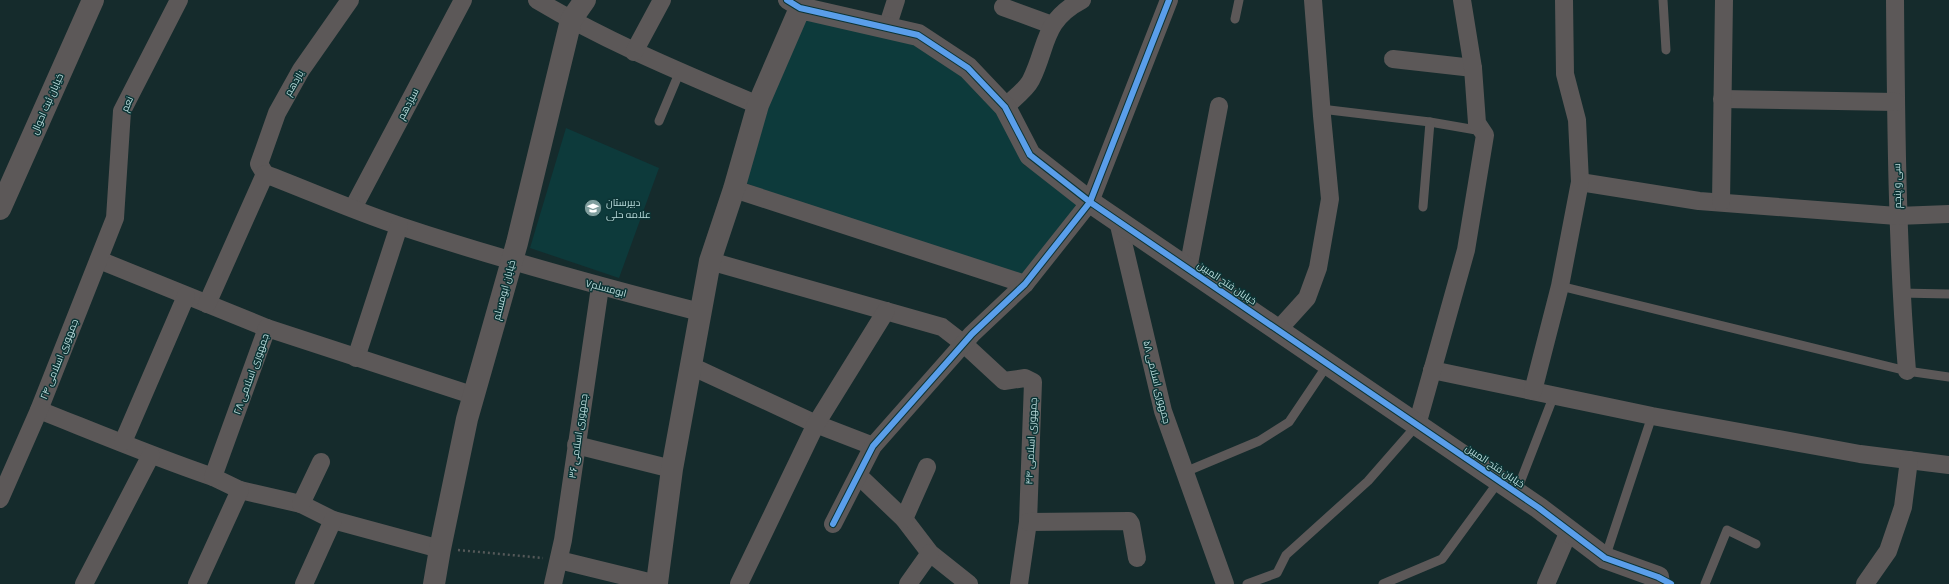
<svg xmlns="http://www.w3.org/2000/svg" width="1949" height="584" font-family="Ubuntu,Cairo,sans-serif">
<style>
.built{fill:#0d3a3b}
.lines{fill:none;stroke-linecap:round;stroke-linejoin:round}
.path{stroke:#555959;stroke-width:2.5;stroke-dasharray:2 3;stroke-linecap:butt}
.service{stroke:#5c5858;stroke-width:9}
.minor{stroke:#5c5858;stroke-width:18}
.tertiary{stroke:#5c5858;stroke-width:22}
.cycleway-casing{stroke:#0c3435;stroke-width:8}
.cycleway{stroke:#5a9eea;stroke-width:6}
.labels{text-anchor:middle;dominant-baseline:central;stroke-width:3;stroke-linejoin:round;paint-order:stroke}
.street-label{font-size:10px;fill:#badcdc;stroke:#0c3435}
.poi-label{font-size:10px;fill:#badcdc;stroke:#0c3435;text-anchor:start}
</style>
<rect width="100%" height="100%" fill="#152b2c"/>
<!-- built -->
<g class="built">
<polygon points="800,8 918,35 1005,107 1024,165 1090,202 1025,284 737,180"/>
<polygon points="566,128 659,168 619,278 530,248"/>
</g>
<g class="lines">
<!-- path -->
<polyline class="path" points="458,550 543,558"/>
<!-- service -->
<g class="service">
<polyline points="1663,0 1666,50"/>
<polyline points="1235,19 1239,0"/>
<polyline points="1321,109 1430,122 1482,131"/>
<polyline points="659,121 680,71"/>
<polyline points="1423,207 1430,122"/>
<polyline points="1560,286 1907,371 1949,377"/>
<polyline points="1900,293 1949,294"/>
<polyline points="1185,472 1259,441 1289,422 1328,364"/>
<polyline points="1516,493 1554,395"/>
<polyline points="1605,558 1652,416"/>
<polyline points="1247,584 1277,573 1286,555 1368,481 1417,425"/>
<polyline points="1383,584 1442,559 1499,481"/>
<polyline points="1705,584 1727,530 1756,544"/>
</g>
<!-- minor -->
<g class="minor">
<path d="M537,0C607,42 683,73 758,105"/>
<polyline points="787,0 800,8"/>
<path d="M1895,0C1896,124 1897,248 1907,371"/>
<polyline points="1003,7 1052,25"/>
<polyline points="887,28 896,0"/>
<polyline points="634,52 662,0"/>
<polyline points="1393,59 1473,68"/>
<polyline points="1722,99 1896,102"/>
<path d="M1005,107C1013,99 1026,90 1031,80C1048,46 1042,21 1082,0"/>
<polyline points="265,174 259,164 277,113 301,70 350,0"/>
<polyline points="1580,182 1699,201 1897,216 1949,214"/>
<polyline points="734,189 1025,284"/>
<polyline points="1721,202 1724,0"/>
<polyline points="353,208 463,0"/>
<polyline points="1118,221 1163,411 1225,584"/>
<polyline points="99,260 267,328"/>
<polyline points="710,261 942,327 964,344 1004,381 1025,378 1033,382 1028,522 1019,584"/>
<polyline points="1188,269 1219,106"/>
<path d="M207,304L265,174C310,191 354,211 400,226C499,259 599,286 700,312"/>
<polyline points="1278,330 1307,298 1318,268 1330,199 1322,116 1313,0"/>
<polyline points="356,358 399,226"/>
<polyline points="691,366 816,424 873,446"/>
<polyline points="1432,370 1652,416 1860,454 1949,465"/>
<polyline points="1533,391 1560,286 1580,182 1577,120 1565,74 1564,0"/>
<path d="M39,410C97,433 154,457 213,477"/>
<polyline points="1417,425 1466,250 1485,135 1477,123 1473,68 1462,0"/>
<polyline points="123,442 186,296"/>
<polyline points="576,445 672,469"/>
<polyline points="859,476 904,519 930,553 969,584"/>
<polyline points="240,490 301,504 333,520 440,549"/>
<polyline points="0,499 39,410 115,218 122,111 179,0"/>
<polyline points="301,504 321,462"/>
<polyline points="904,519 927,467"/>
<polyline points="1028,522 1129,521 1131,524 1137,558"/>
<polyline points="833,524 873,446 972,334 1025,284 1090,202 1169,0"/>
<polyline points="559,560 657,584"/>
<polyline points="84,584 151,455"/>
<polyline points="197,584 240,490 213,477 267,328 475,396"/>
<polyline points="304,584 333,520"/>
<polyline points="553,584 563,540 600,287"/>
<polyline points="739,584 816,424 886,311"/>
<polyline points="908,584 930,553"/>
<polyline points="1546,584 1569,531"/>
<polyline points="1865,584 1888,551 1903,507 1909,460"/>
</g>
<!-- tertiary -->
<g class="tertiary">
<polyline points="0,209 93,0"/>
<polyline points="657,583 672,469 710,261 734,189 758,105 800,8 918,35 968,68 1005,107 1030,155 1090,202 1539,508 1605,558 1658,577 1659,584"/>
<polyline points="434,584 440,549 467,419 517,243 571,20 585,0"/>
</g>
<defs>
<g id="cycleway">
<polyline points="787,0 800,8 918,35 968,68 1005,107 1030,155 1090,202 1539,508 1605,558 1658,577 1671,584"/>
<polyline points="833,524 873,446 972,334 1025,284 1090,202 1169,0"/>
</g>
</defs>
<!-- cycleway casing -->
<use href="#cycleway" class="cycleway-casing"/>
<!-- cycleway -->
<use href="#cycleway" class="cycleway"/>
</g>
<!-- icons -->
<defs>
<symbol id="school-disc" viewBox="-11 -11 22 22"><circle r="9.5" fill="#809e9e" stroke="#0c3435"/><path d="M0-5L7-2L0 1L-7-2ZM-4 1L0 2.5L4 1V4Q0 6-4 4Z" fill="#fff"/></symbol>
</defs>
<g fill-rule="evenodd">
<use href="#school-disc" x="583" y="198" width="20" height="20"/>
</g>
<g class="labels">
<!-- street labels -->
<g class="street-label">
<text transform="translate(294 83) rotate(-60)">یازدهم</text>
<text transform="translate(47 104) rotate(-66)">خیابان ثبت احوال</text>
<text transform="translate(127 104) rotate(-67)">نعم</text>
<text transform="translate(408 104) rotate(-62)">سیزدهم</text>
<text transform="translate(1897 186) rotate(-91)">سی و پنجم</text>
<text transform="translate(1227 283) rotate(34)">خیابان فتح المبین</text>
<text transform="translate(606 288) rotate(15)">ابومسلم۷</text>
<text transform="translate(504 290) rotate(-75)">خیابان ابومسلم</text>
<text transform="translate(59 359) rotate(-68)">جمهوری اسلامی ۲۴</text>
<text transform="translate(251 374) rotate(-70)">جمهوری اسلامی ۲۸</text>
<text transform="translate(1157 382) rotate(76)">جمهوری اسلامی ۵۸</text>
<text transform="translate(578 436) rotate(-82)">جمهوری اسلامی ۳۶</text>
<text transform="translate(1031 441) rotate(-87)">جمهوری اسلامی ۴۴</text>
<text transform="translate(1495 466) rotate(34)">خیابان فتح المبین</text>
</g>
<!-- poi labels -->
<g class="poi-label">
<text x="606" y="202">دبیرستان<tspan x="606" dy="12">علامه حلی</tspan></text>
</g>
</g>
</svg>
